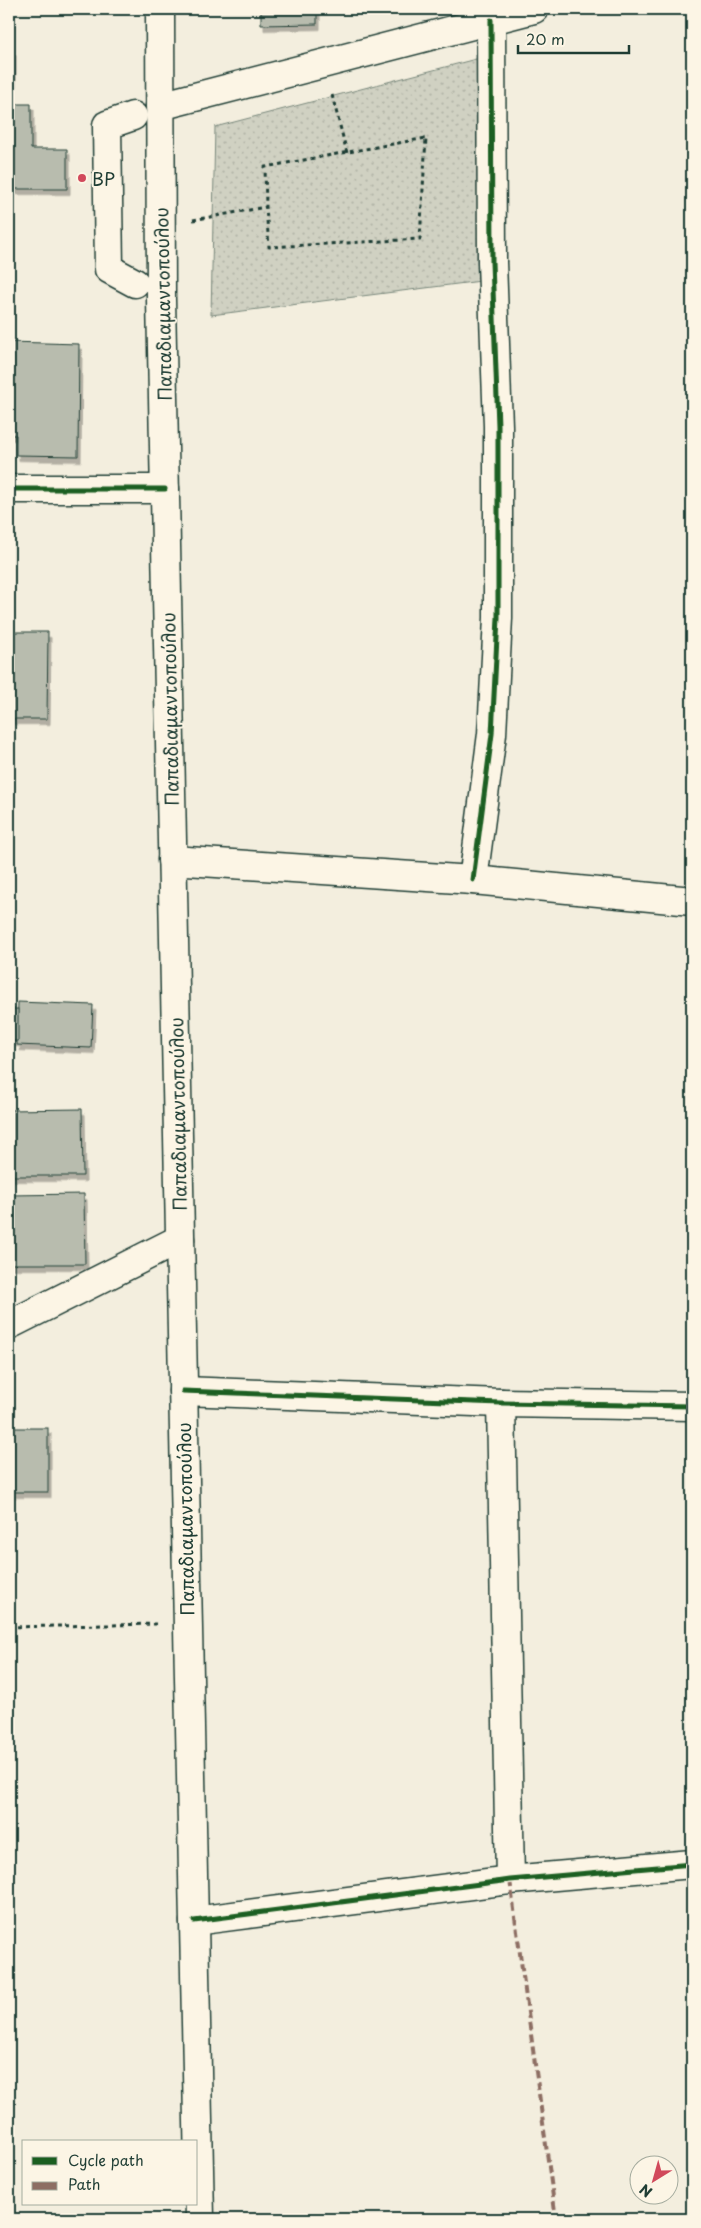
<svg xmlns="http://www.w3.org/2000/svg" width="701" height="2228" font-family="'Playpen Sans',sans-serif">
<style>
.grass{fill:url(#grass-dots);stroke:#78877b}
.building{fill:#b8bcae;stroke:#1f3d34;filter:url(#shadow)}
.lines{fill:none;stroke-linecap:round;stroke-linejoin:round}
.minor-casing{stroke:#1f3d34;stroke-width:31}
.major-casing{stroke:#1f3d34;stroke-width:31}
.path{stroke:#1f3d34;stroke-width:3;stroke-dasharray:4 4;stroke-linecap:butt}
.minor{stroke:#fcf5e5;stroke-width:28}
.major{stroke:#fcf5e5;stroke-width:28}
.quiet{stroke:#8d6e63;stroke-width:4;stroke-dasharray:8 4;stroke-linecap:butt}
.cycleway-casing{stroke:#fcf5e5;stroke-width:8}
.cycleway{stroke:#1b5e20;stroke-width:5}
.poi-dot{fill:#d1495b;stroke:#fcf5e5;stroke-width:2}
.labels{text-anchor:middle;dominant-baseline:central;stroke-width:4;stroke-linejoin:round;paint-order:stroke}
.poi-label{font-size:18px;fill:#1f3d34;stroke:#fcf5e5;text-anchor:start}
.street-label{font-size:18px;fill:#1f3d34;stroke:#fcf5e5}
</style>
<defs>
<pattern id="grass-dots" width="8" height="8" patternUnits="userSpaceOnUse" patternTransform="scale(1.25)"><rect width="8" height="8" fill="#d0d1c2"/><path d="M2 2h.1M6 6h.1" fill="none" stroke="#b2b4a7" stroke-width="1.8" stroke-linecap="round"/></pattern>
<filter id="shadow"><feDropShadow dx="3" dy="5.5" stdDeviation="0" flood-color="#0004"/></filter>
</defs>
<rect width="100%" height="100%" fill="#f3eede"/>
<filter id="ink" filterUnits="userSpaceOnUse"><feTurbulence type="fractalNoise" baseFrequency=".02" numOctaves="2"/><feDisplacementMap in="SourceGraphic" scale="10" xChannelSelector="R" yChannelSelector="G"/><feConvolveMatrix kernelMatrix="1 2 1 2 8 2 1 2 1" color-interpolation-filters="sRGB"/></filter>
<g filter="url(#ink)">
<!-- grass -->
<polygon class="grass" points="495,54 497,279 211,315 215,127"/>
<!-- building -->
<g class="building">
<polygon points="261,9 317,9 317,24 261,25"/>
<polygon points="9,50 13,50 13,104 31,104 31,149 67,149 67,189 9,189"/>
<polygon points="9,342 79,344 78,456 16,455 16,435 9,435"/>
<polygon points="9,632 48,632 47,719 9,719"/>
<polygon points="18,1002 93,1005 91,1048 17,1045"/>
<rect x="9" y="1009" width="9" height="32"/>
<polygon points="82,1109 83,1176 9,1176 9,1110"/>
<polygon points="84,1194 85,1264 9,1264 9,1195"/>
<rect x="9" y="1428" width="39" height="64"/>
</g>
<g class="lines">
<defs>
<g id="minor">
<polyline points="160,106 534,9"/>
<polyline points="133,116 107,125 109,269 135,283"/>
<polyline points="9,489 165,489"/>
<polyline points="172,860 473,880 692,901"/>
<polyline points="473,880 492,734 498,618 498,426 492,262 491,20"/>
<polyline points="9,1325 180,1239"/>
<polyline points="183,1391 501,1403 692,1406"/>
<polyline points="501,1403 510,1880"/>
<polyline points="194,1921 510,1880 692,1864"/>
</g>
<polyline id="major" points="160,9 161,299 200,2219"/>
</defs>
<!-- minor casing -->
<use href="#minor" class="minor-casing"/>
<!-- major casing -->
<use href="#major" class="major-casing"/>
<!-- path -->
<g class="path">
<polyline points="332,95 347,153"/>
<polyline points="193,220 266,207 269,247 420,239 426,138 265,167 266,207"/>
<polyline points="9,1627 156,1624"/>
</g>
<!-- minor -->
<use href="#minor" class="minor"/>
<!-- major -->
<use href="#major" class="major"/>
<!-- quiet -->
<polyline class="quiet" points="510,1880 556,2219"/>
<defs>
<g id="cycleway">
<polyline points="9,489 165,489"/>
<polyline points="473,880 492,734 498,618 498,426 492,262 491,20"/>
<polyline points="183,1391 501,1403 692,1406"/>
<polyline points="194,1921 510,1880 692,1864"/>
</g>
</defs>
<!-- cycleway casing -->
<use href="#cycleway" class="cycleway-casing"/>
<!-- cycleway -->
<use href="#cycleway" class="cycleway"/>
</g>
</g>
<!-- markers -->
<circle class="poi-dot" cx="82" cy="178" r="5"/>
<g class="labels">
<!-- poi labels -->
<g class="poi-label">
<text x="92" y="178">BP</text>
</g>
<!-- street labels -->
<g class="street-label">
<text transform="translate(162 304) rotate(-91)">Παπαδιαμαντοπούλου</text>
<text transform="translate(169 709) rotate(-91)">Παπαδιαμαντοπούλου</text>
<text transform="translate(177 1114) rotate(-91)">Παπαδιαμαντοπούλου</text>
<text transform="translate(185 1519) rotate(-91)">Παπαδιαμαντοπούλου</text>
</g>
</g>
<!-- margin -->
<rect width="701" height="2228" fill="none" stroke="#fcf5e5" stroke-width="30"/>
<rect x="15" y="15" width="671" height="2198" fill="none" stroke="#1f3d34" stroke-width="2" filter="url(#ink)"/>
<!-- legend -->
<rect x="22" y="2140" width="175" height="65" fill="#fcf5e5" stroke="#a4ab9e"/>
<rect x="32" y="2157" width="25" height="8" fill="#1b5e20" stroke="#a4ab9e"/>
<text x="68" y="2166" font-size="15" fill="#1f3d34">Cycle path</text>
<rect x="32" y="2182" width="25" height="8" fill="#8d6e63" stroke="#a4ab9e"/>
<text x="68" y="2190" font-size="15" fill="#1f3d34">Path</text>
<!-- north arrow -->
<g transform="translate(654 2180) rotate(217)"><circle r="24" fill="#fcf5e5" stroke="#a4ab9e"/>
<path d="M0-4L9 19L0 12L-9 19Z" fill="#d1495b"/>
<text y="-8" font-size="14" font-weight="bold" text-anchor="middle" fill="#1f3d34">N</text>
</g>
<!-- scale -->
<path d="M518 45v8h111v-8" fill="none" stroke="#1f3d34" stroke-width="2.5"/>
<text x="526" y="45" font-size="15" fill="#1f3d34" stroke="#fcf5e5" stroke-width="4" paint-order="stroke">20 m</text>
</svg>
